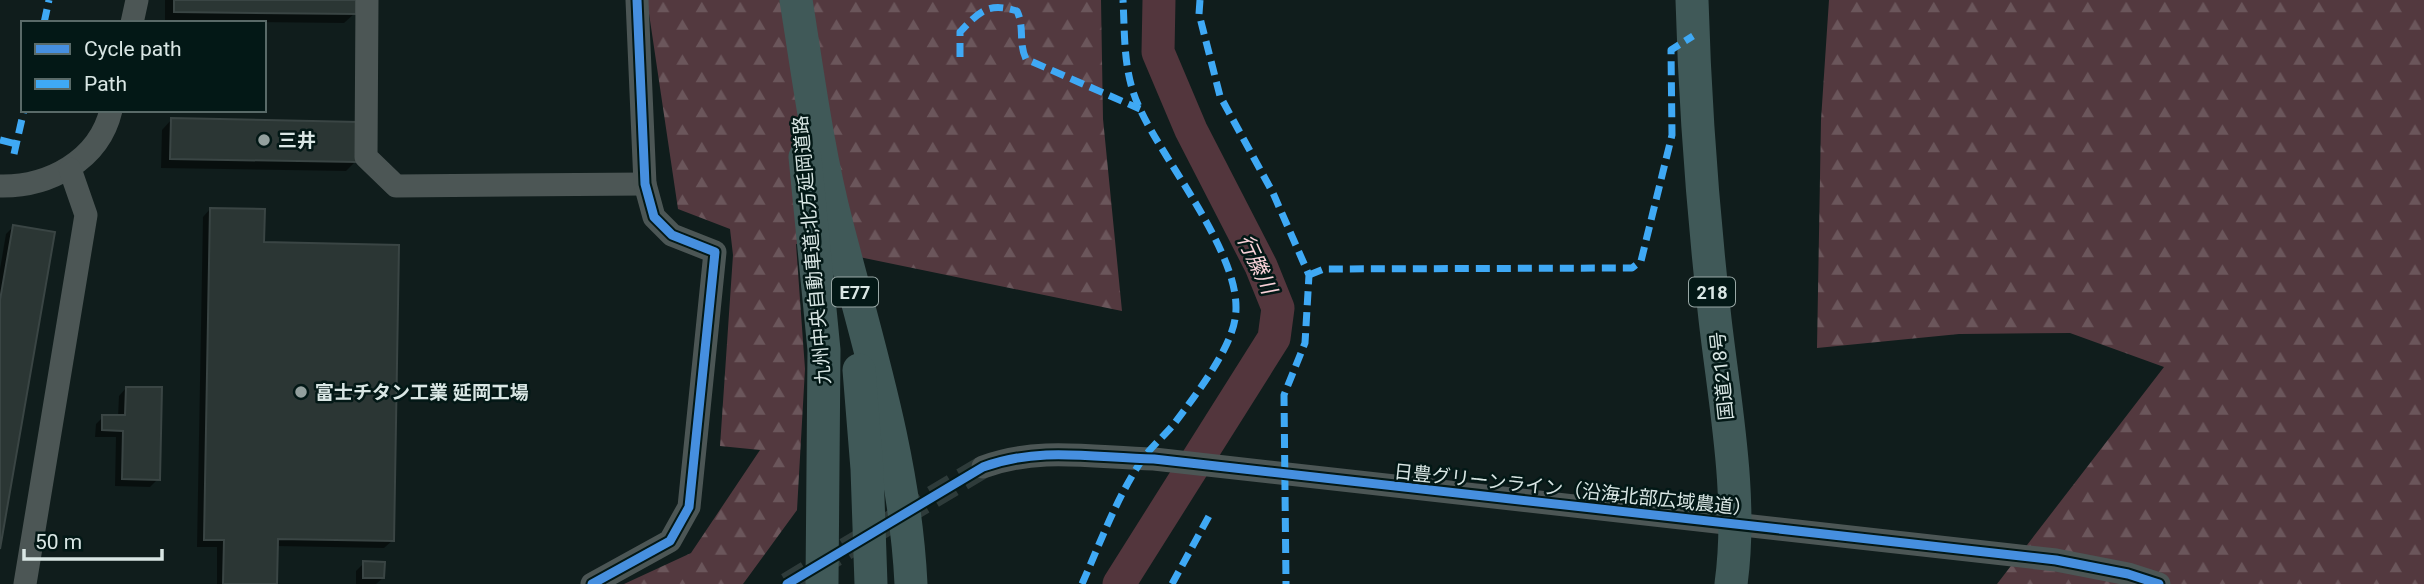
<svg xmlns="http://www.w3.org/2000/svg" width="2424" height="584" font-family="Roboto,'Noto Sans JP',sans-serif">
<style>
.forest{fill:url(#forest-firs)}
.shadow{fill:#0007}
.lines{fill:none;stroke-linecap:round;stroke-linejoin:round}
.river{stroke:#53363d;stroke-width:33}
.building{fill:#2b3634;stroke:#3a4544;stroke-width:2}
.minor-tunnel{stroke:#2e3b3a;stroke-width:23;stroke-dasharray:23 11;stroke-linecap:butt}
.minor{stroke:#4c5655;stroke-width:23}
.highway{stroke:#405958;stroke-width:33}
.quiet{stroke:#3fa9f5;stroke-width:7;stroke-dasharray:14 7;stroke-linecap:butt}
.cycleway-casing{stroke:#031816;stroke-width:13}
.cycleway{stroke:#468fdf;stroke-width:9}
.poi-dot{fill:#93a09e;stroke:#031816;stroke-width:2.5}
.labels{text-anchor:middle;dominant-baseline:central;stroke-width:5;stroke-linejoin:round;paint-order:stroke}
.shield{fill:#031816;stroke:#99a8a6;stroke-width:2}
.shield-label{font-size:18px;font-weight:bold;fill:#d9e6e4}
.poi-label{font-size:19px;font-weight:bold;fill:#d9e6e4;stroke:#031816;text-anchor:start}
.street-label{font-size:19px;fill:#d9e6e4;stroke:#031816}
.water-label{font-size:21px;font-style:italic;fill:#f9d1d8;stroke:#031816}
</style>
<defs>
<pattern id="forest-firs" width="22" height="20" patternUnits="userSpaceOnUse" patternTransform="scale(1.75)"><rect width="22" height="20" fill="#53393f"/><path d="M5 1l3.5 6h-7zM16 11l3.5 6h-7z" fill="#6b565b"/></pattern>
</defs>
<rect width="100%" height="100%" fill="#101d1c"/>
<!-- forest -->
<g class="forest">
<polygon points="647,0 1101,0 1103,119 1122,311 796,244 805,369 797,510 743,584 624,584 691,553 760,450 720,446 733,255 730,229 678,209"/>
<polygon points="1829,0 2424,0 2424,584 1997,584 2164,367 2070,333 1959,334 1817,348 1821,120"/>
</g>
<!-- shadow -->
<g class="shadow">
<polygon points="165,0 354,0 354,14 344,23 165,21"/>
<polygon points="171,120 356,161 346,171 161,168 162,130"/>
<polygon points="210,209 262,244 392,541 384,548 276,546 276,584 217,584 217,547 197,547 203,217"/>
<polygon points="14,226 0,539 0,269 6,234"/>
<polygon points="126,388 158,479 150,487 115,486 116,437 95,437 96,424 103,417 118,417 119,396"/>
<polygon points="364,563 383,578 376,584 356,584 356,571"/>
</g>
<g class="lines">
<!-- river -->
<polyline class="river" points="1119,584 1274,338 1278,308 1261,266 1191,130 1158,52 1159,0"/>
</g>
<!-- building -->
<g class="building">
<polygon points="174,0 356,0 356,14 174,12"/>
<polygon points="171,118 358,122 357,162 170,159"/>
<polygon points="210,208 265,209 264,242 399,245 394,541 278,539 277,584 223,584 224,540 204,540"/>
<polygon points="13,225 55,232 0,549 0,300"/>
<polygon points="126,387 162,387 160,480 122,479 123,431 102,430 102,415 125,415"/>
<polygon points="363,561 385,562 384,578 363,578"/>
</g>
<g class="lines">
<!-- minor-tunnel -->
<polyline class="minor-tunnel" points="787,584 983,467"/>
<!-- minor -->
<g class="minor">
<polyline points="367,0 366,157 396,186 645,184"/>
<polyline points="132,23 137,0"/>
<path d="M0,186C48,187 99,161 111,110"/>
<path d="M983,467C1041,446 1094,458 1154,459L2056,560L2128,574L2159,584"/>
<polyline points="25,584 86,215 70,169"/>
<polyline points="592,584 670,541 689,507 715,252 672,235 654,217 645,184 637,0"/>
</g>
<!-- highway -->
<g class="highway">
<path d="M796,0C808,75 818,152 837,225C868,345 905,460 911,584"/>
<path d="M1692,0C1695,107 1703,212 1715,319C1725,406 1743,497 1731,584"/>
<polyline points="805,157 824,350 822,584"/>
<polyline points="859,370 867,469 871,584"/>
</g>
<!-- quiet -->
<g class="quiet">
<polyline points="1200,0 1199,14 1220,96 1273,193 1309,275 1305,343 1284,395 1286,584"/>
<polyline points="44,23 49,0"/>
<path d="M960,57V32C980,11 988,2 1017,11C1025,28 1018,42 1026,59L1140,109"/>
<polyline points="0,140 16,144"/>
<polyline points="14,154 24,110"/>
<polyline points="1309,275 1324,269 1632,268 1641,261 1672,135 1671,50 1693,36"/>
<path d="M1082,584C1100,543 1117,497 1142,460C1151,447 1164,436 1174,424C1194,397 1230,351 1235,319C1246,260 1165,164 1140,109C1123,74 1125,38 1123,0"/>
<polyline points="1172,584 1209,516"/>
</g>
<defs>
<g id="cycleway">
<polyline points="592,584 670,541 689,507 715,252 672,235 654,217 645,184 637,0"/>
<path d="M787,584L983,467C1041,446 1094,458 1154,459L2056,560L2128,574L2159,584"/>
</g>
</defs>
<!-- cycleway casing -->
<use href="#cycleway" class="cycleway-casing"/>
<!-- cycleway -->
<use href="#cycleway" class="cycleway"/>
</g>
<!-- markers -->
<g class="poi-dot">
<circle cx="264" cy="140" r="7"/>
<circle cx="301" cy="392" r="7"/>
</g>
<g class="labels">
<!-- shield labels -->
<g class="shield">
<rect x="832" y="277.5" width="46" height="29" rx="5"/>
<rect x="1689" y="277.5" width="46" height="29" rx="5"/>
</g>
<g class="shield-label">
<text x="855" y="292">E77</text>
<text x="1712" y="292">218</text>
</g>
<!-- poi labels -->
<g class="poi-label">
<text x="278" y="140">三井</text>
<text x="315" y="392">富士チタン工業 延岡工場</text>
</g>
<!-- street labels -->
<g class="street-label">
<text transform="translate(812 250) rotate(-95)">九州中央自動車道;北方延岡道路</text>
<text transform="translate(1722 376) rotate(-96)">国道218号</text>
<text transform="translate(1573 490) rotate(6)">日豊グリーンライン（沿海北部広域農道）</text>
</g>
<!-- water labels -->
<g class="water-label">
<text transform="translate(1257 264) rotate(65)">行縢川</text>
</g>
</g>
<!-- legend -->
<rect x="21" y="21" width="245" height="91" fill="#031816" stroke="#596a68" stroke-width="2"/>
<rect x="35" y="44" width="35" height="10" fill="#468fdf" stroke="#596a68" stroke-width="2"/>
<text x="84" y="56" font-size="21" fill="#d9e6e4">Cycle path</text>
<rect x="35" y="79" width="35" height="10" fill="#3fa9f5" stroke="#596a68" stroke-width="2"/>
<text x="84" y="91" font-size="21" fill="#d9e6e4">Path</text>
<!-- scale -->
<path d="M24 549v10h138v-10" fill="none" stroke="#d9e6e4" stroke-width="3.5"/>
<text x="35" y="549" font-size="21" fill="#d9e6e4" stroke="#031816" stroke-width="5" paint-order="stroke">50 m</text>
</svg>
